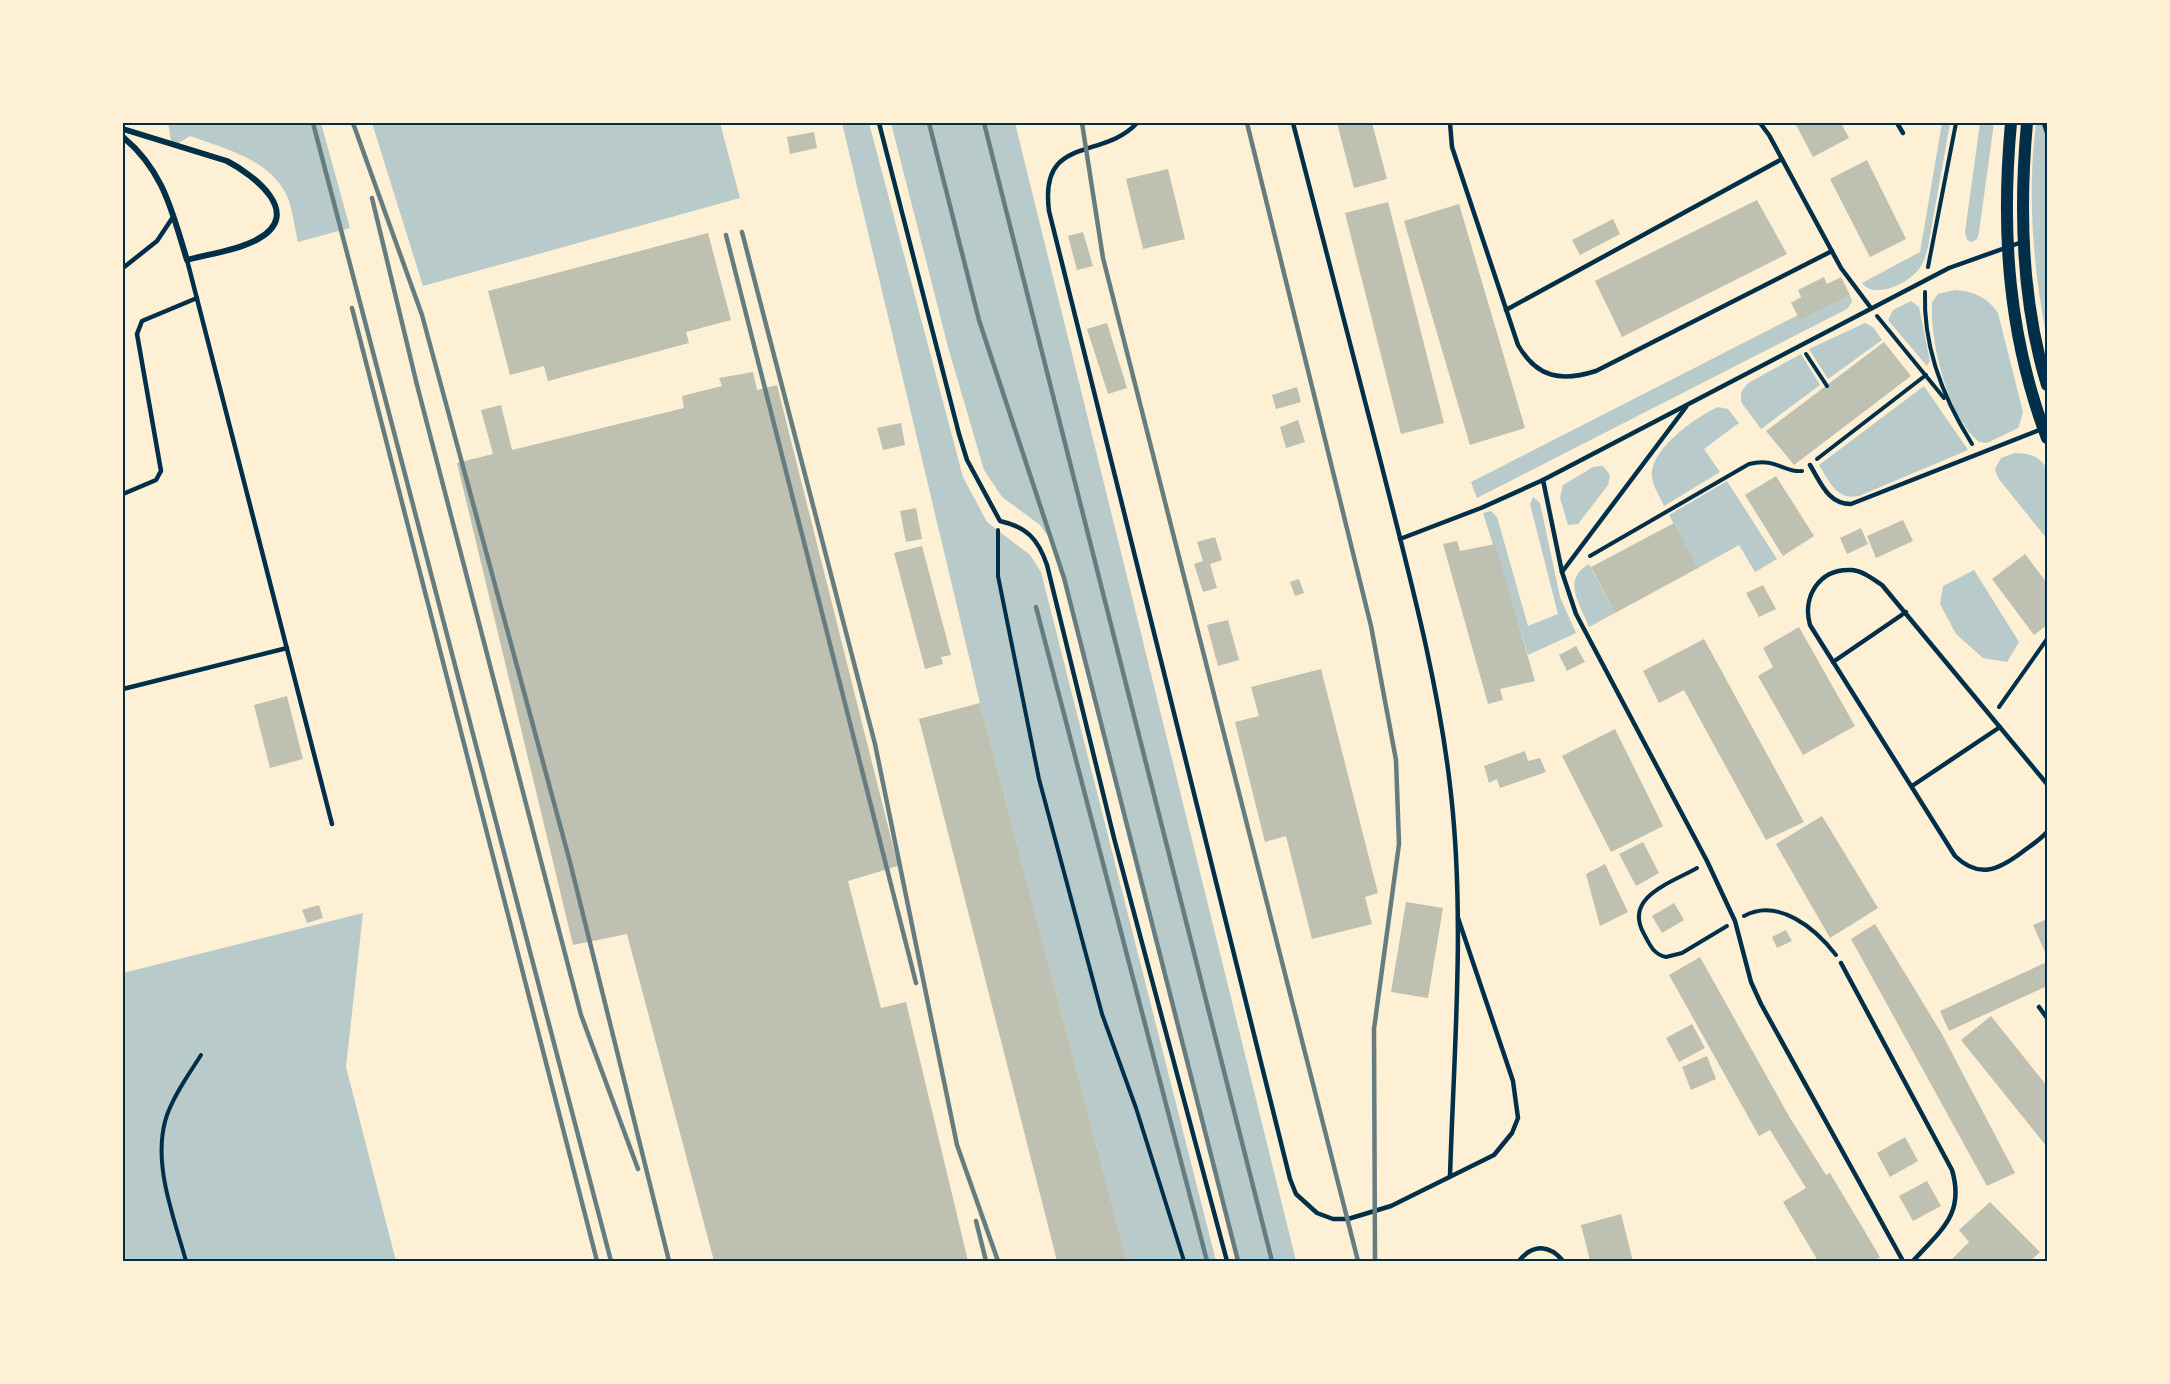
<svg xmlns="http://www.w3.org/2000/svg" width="2170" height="1384" font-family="'Sofia Sans Condensed',sans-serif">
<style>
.green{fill:#b9caca}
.building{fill:#bec0b2}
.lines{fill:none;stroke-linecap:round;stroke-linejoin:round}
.path{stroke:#003049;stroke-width:4}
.service{stroke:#003049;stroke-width:4.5}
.minor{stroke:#003049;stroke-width:6}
.secondary{stroke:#003049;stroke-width:12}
.rail{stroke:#657d81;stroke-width:4.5}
.neatline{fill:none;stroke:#003049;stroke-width:2}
</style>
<rect width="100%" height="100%" fill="#fdf0d5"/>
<!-- green -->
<g class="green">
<path d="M168,123H321L350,228L298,242C295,229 293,214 289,201C275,161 226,149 190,136L172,147Z"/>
<polygon points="372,123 720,123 740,198 423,286"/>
<polygon points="842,123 869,123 963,477 987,522 1030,555 1041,572 1216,1261 1127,1261 980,703"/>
<polygon points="891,123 1015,123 1296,1261 1238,1261 1064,578 1052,542 1040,525 1002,497 984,470 948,347"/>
<path d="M1942,123H1950L1928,247C1926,254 1924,263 1919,269C1909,283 1874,300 1862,283L1920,252Z"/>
<polygon points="1980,123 1994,123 1979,232 1977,239 1972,242 1967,240 1965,232"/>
<path d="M2036,123H2047V339C2033,269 2027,194 2036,123Z"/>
<path d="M1955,290C1974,291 1988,298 1998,313L2021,404L2023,413L2018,428L1987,443L1979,442C1947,416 1930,342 1932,302L1938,294Z"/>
<polygon points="1850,295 1852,302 1847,309 1477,498 1471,482 1798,315 1800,320"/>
<polygon points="1911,301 1919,307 1930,361 1927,366 1888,320 1893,310"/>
<polygon points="1865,323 1873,327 1882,340 1828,379 1809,349"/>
<polygon points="1801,354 1820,385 1761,429 1741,402 1741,392 1748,383"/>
<path d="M1924,386L1968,450L1859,496C1837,501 1829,481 1819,465Z"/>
<path d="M1718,407L1728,409L1739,423L1704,449L1720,472L1664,506C1660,496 1652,486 1652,476C1650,449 1696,417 1718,407Z"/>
<path d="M2015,453C2029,453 2040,456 2047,469V539L1998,478L1995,469L2001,458Z"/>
<polygon points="1603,466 1610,475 1608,485 1578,524 1568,525 1560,498 1563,485 1593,467"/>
<polygon points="1727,481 1777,559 1755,572 1739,545 1698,568 1669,515"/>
<polygon points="1533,497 1540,503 1560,597 1576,633 1528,655 1483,513 1491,511 1497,517 1528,626 1558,614 1530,504"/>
<path d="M1589,564L1615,613L1589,627C1580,603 1561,580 1589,564Z"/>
<polygon points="1974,570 2019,642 2007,662 1983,658 1956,634 1940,604 1943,586"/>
<polygon points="363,913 346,1067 396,1261 123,1261 123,973"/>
</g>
<!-- building -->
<g class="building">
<polygon points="1337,123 1372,123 1387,179 1354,188"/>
<polygon points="1795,123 1841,123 1849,138 1813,157"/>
<polygon points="814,132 817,148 790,154 787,137"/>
<polygon points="1867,160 1906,239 1870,257 1830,179"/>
<polygon points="1168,169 1185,239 1143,249 1126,179"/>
<polygon points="1757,200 1787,254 1622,337 1595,281"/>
<polygon points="1388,202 1444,423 1401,434 1345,213"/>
<polygon points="1459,204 1525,428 1470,445 1404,221"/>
<polygon points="1613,219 1620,234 1580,255 1572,240"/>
<polygon points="1083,232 1093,266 1077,270 1068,236"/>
<polygon points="708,233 731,320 686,332 689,343 548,381 544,366 510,375 488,291"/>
<polygon points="1824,277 1827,284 1841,277 1850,295 1800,320 1791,303 1801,297 1798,290"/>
<polygon points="1107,323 1127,388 1108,394 1087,329"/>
<polygon points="1884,342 1911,376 1794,465 1766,431"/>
<polygon points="753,372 757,390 777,385 898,866 848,881 881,1008 906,1002 968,1261 714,1261 627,934 573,945 457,463 493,454 481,410 501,405 512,450 684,408 682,396 722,386 719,378"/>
<polygon points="1297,387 1301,402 1276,409 1272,395"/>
<polygon points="1298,420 1305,442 1286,448 1280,427"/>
<polygon points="901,423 905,445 883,450 877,428"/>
<polygon points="1776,476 1814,536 1783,556 1745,495"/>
<polygon points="916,508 922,539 906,542 900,511"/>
<polygon points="1903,520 1913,541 1876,558 1867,536"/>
<polygon points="1674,523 1698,568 1615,613 1591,567"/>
<polygon points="1861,528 1868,544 1847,554 1840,538"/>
<polygon points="1215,537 1222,560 1210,564 1217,588 1203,592 1194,564 1203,561 1197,542"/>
<polygon points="1457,541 1460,551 1495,544 1535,681 1500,689 1503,700 1488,704 1443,544"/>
<polygon points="922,546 951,655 941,657 943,664 925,669 894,553"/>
<polygon points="2025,554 2047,583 2047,625 2034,635 1992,579"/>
<polygon points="1299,579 1304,593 1295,596 1290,582"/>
<polygon points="1763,585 1776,609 1759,617 1746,593"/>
<polygon points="1228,620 1239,660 1218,666 1207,625"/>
<polygon points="1799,627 1855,726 1803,755 1758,676 1773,667 1763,648"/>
<polygon points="1704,639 1804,822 1766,840 1684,690 1659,703 1643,671"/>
<polygon points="1576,646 1585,662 1567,671 1559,655"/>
<polygon points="1321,669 1378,893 1365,897 1372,924 1312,939 1286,836 1265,842 1235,722 1259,716 1251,687"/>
<polygon points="287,696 303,759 270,768 254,705"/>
<polygon points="980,703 1127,1261 1057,1261 919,719"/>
<polygon points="1615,729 1663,826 1611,852 1562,756"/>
<polygon points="1525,751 1528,761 1540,758 1546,772 1500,788 1497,779 1489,783 1484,766"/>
<polygon points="1822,816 1878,908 1830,938 1776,844"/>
<polygon points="1643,842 1659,873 1636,886 1619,854"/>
<polygon points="1605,864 1628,912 1600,926 1586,874"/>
<polygon points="1406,902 1443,908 1428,998 1391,992"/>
<polygon points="1674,903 1684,920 1662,933 1652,916"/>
<polygon points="319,905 323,918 307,923 302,910"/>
<polygon points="2047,919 2047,951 2045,952 2033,925"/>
<polygon points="1875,924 1942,1034 2015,1173 1987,1186 1851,939"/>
<polygon points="1786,930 1792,941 1777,948 1772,937"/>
<polygon points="1700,957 1790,1118 1826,1175 1830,1173 1880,1257 1874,1261 1818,1261 1783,1202 1806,1188 1770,1130 1759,1136 1669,975"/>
<polygon points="2047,962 2047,986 1949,1031 1940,1011"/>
<polygon points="1991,1016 2047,1086 2047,1147 1961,1040"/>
<polygon points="1692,1024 1705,1048 1679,1062 1666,1038"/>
<polygon points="1707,1056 1716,1079 1691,1090 1682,1067"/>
<polygon points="1905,1137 1918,1161 1890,1177 1877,1153"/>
<polygon points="1927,1181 1941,1206 1913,1221 1899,1196"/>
<polygon points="1990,1202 2040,1252 2030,1261 1950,1261 1969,1242 1959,1230"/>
<polygon points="1621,1214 1633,1261 1590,1261 1581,1225"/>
</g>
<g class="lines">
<!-- path -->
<g class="path">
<polyline points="2044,124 2047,133"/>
<polyline points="1928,267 1956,123"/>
<path d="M1925,292C1923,347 1943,398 1972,444"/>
<polyline points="1877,316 1944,398"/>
<polyline points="1806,354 1827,386"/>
<polyline points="1817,459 1926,375"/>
<polyline points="998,530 998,576 1039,779 1102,1014 1136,1108 1184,1261"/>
<path d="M1590,556L1749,464C1776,457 1784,473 1802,471"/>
<polyline points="1999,707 2047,639"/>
<path d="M1697,868C1671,883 1623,897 1644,934C1650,945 1653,954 1666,957L1682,953L1727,926"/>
<path d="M1744,916C1778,897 1816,929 1836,955"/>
<path d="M186,1261C174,1217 151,1162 167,1115C175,1093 189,1074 201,1055"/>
</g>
<!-- service -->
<g class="service">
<path d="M879,123L959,434L967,460L1000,521C1027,527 1038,539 1047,565L1114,838L1227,1261"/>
<path d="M1137,123C1102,161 1039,134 1049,211L1290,1179L1296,1194L1317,1213L1333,1219H1348L1391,1206L1494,1155L1512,1133L1518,1118L1513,1081L1458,918"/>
<path d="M1293,123C1323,238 1352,352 1382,467C1409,574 1439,683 1451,794C1465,920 1454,1049 1450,1176"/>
<path d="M1450,123L1452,147L1518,345C1537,378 1561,382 1596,371L1832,251"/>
<polyline points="1760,123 1769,135 1841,268 1871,308"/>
<polyline points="1897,123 1903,133"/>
<polyline points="187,260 332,824"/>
<polyline points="123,268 157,241 173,217"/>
<polyline points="1506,310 1782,159"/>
<path d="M1810,465C1821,483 1828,504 1851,504L2042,429"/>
<polyline points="1543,480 1562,572 1576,614 1707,861 1735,921 1751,982 1761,1004 1903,1261"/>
<polyline points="123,494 156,480 161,471 137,334 142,321 197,298"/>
<polyline points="1400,539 1481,508 1543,480 1949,268 2022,242"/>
<polyline points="1562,572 1686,407"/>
<polyline points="1833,662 1906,612"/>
<polyline points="123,689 287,648"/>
<path d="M2047,784L1882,585C1873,579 1863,571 1852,570C1819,568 1802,597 1810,625L1955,856C1979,879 1998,870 2021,853C2030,846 2040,840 2047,832"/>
<polyline points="1912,786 2000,727"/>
<path d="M1841,963L1952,1170C1965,1214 1941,1230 1913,1261"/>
<polyline points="2039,1007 2047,1018"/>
<path d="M1519,1261C1533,1243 1550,1245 1563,1261"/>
</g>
<!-- minor -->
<path class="minor" d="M123,129L227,161C252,174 305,213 258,239C238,250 209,254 187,260C172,212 164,171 123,137"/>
<!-- secondary -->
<g class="secondary">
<path d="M2011,123C2001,231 2008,336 2047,438"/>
<path d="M2027,123C2019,211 2021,300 2047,385"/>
</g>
<!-- rail -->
<g class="rail">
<polyline points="313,123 611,1261"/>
<polyline points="353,123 422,315 570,862 669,1261"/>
<polyline points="929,123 979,320 1064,578 1238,1261"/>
<polyline points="984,123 1272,1261"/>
<polyline points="1082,123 1103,258 1358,1261"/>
<polyline points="1247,123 1371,626 1396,760 1399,844 1374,1029 1375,1261"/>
<polyline points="372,198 417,385 581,1015 638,1169"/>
<polyline points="742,232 875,744 957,1145 998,1261"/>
<polyline points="726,235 916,983"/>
<polyline points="352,308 597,1261"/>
<polyline points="1036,607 1207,1261"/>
<polyline points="976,1221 986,1261"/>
</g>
</g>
<!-- border -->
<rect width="2170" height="1384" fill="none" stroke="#fdf0d5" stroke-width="249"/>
<rect x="124" y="124" width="1922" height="1136" class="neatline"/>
</svg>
